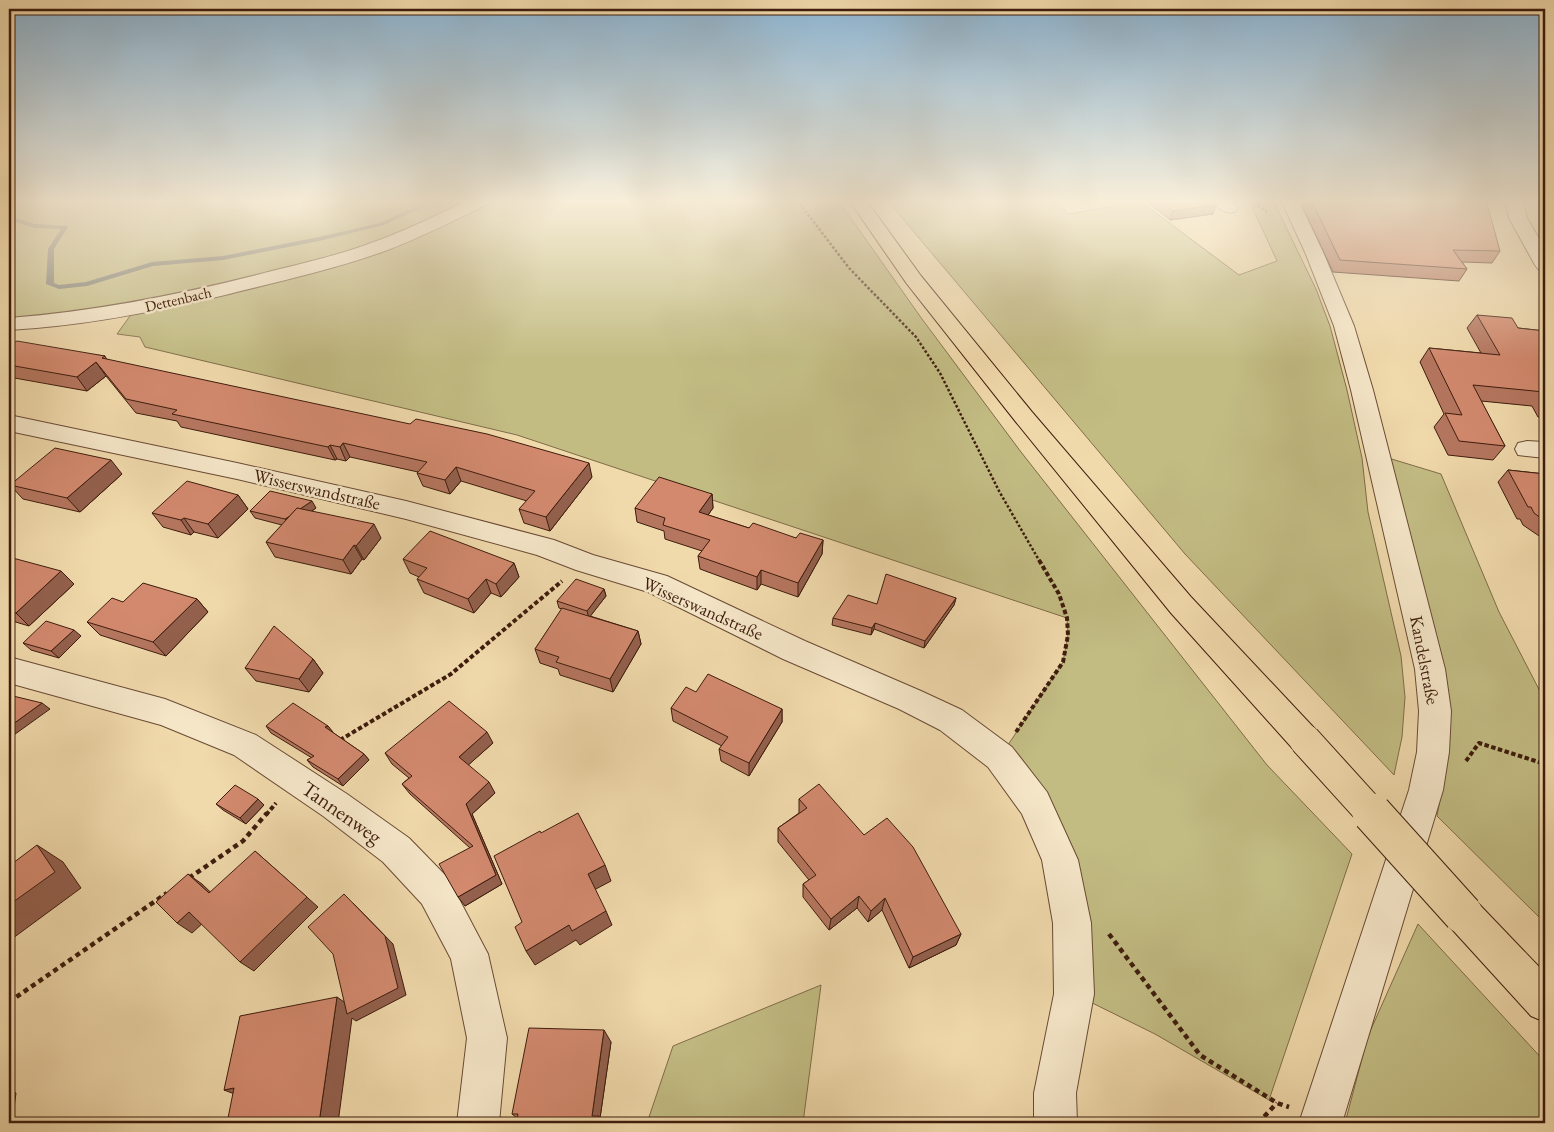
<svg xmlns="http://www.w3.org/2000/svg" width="1554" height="1132" font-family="'EB Garamond',serif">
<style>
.green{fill:#c2bc83;stroke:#806c48}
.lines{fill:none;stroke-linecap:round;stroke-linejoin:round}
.stream{fill:#787972;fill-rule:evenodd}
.minor-casing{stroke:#6a4b34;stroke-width:2}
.trunk-casing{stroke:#3e1c0d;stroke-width:2}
.path-far2{stroke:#3e1c0d;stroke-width:2.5;stroke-dasharray:2.5 2;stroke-linecap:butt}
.path-far1{stroke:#3e1c0d;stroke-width:4;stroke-dasharray:4.5 2.5;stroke-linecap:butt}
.path{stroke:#3e1c0d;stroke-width:4.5;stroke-dasharray:5 4;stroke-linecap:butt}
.minor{fill:#f5e6c8;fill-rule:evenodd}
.trunk{fill:#f0d9ab;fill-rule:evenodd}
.trunk-bridge-far1-casing{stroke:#3e1c0d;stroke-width:33;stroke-linecap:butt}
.trunk-bridge-casing{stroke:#3e1c0d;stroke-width:41;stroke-linecap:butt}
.trunk-bridge-far1{stroke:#f0d9ab;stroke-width:31}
.trunk-bridge{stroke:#f0d9ab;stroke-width:39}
.wall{fill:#b5765f;stroke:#3e1c0d}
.shaded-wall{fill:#93604d;stroke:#3e1c0d}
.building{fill:#d2896e;stroke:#3e1c0d}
.labels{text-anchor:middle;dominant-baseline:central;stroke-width:5;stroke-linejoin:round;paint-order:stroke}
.far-street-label{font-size:15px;fill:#3e1c0d;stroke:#f5e6c8}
.street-label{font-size:18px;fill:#3e1c0d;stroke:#f5e6c8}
.near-street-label{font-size:21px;fill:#3e1c0d;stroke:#f5e6c8}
</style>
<rect width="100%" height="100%" fill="#f0d9ab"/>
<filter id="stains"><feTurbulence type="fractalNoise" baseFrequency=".004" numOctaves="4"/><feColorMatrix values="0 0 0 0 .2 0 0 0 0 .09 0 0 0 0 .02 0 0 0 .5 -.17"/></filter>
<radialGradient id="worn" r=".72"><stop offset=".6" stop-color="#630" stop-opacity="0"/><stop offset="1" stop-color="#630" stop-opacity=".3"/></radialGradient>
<!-- green -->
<g class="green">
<polygon points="9,200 838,200 922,319 1021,452 1267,765 1352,854 1269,1100 1155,1034 1074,994 1072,923 1000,757 1063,662 1068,635 1067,618 517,435 145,347 140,337 117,334 135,309 9,318"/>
<polygon points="887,200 1054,200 1069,214 1140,201 1239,275 1277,261 1249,200 1273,200 1316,289 1330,326 1347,390 1362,458 1368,512 1401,656 1405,697 1402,737 1394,775 1185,554"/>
<polygon points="1385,457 1441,474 1499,612 1545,701 1545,923 1437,816 1447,761"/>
<polygon points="1418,924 1545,1062 1545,1123 1345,1123 1368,1036"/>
<polygon points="821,985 803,1123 647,1123 673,1046"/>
</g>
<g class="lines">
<!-- stream -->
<polygon class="stream" points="430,200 439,200 384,225 319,241 223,260 153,266 87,286 59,289 46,284 48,249 61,229 35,228 9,220 9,216 35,224 67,226 68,227 54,249 54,283 59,285 86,282 152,262 223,256 319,237 380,223"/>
<defs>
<g id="minor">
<path d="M468,200H490L488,204C453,221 418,239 382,252C331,270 277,282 225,295C154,312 82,326 9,330V318C100,311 188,293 276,270C312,261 347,253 382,239C411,228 440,214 468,200Z"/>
<path d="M1211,200H1230L1238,208L1235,212C1225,214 1217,209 1211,200Z"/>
<polygon points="1281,200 1298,200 1323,252 1354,326 1373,390 1445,669 1451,711 1449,752 1443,790 1342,1123 1299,1123 1409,790 1417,752 1419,711 1415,669 1351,390 1334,326 1305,252"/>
<polygon points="1505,200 1523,200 1527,218 1545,249 1545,271 1538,269 1535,265 1509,218"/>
<polygon points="9,415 237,463 406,501 554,540 593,555 667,576 805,641 921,691 962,710 1012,747 1047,792 1078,860 1091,923 1094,994 1076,1093 1077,1123 1034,1123 1034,1093 1054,994 1053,923 1042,860 1022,814 988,767 940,730 899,709 783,659 648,592 576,570 537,555 406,519 237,479 9,431"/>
<polygon points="1527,441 1545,442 1545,458 1518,455 1515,449 1518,443"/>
<polygon points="9,657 165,699 256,735 347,794 409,838 448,878 488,954 507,1038 499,1123 457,1123 467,1038 451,959 422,904 383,862 323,816 234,755 161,725 9,683"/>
</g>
<g id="trunk">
<polygon points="849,200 866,200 921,276 1032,412 1191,597 1316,730 1321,740 1316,750 1305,754 1294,750 1171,613 1016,422 907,284"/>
<polygon points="1463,895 1476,901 1545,973 1545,1022 1531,1016 1450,927 1444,914 1450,901"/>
</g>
</defs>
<!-- minor casing -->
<use href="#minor" class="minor-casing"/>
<!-- trunk casing -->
<use href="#trunk" class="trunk-casing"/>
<!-- path-far2 -->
<g class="path-far2">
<polyline points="797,200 849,268 916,337 940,373 999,491 1040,562"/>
<polyline points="1254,203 1267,212"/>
</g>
<!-- path-far1 -->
<g class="path-far1">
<polyline points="1016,732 1063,662 1068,635 1067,618 1059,594 1039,560"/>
<polyline points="340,740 451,674 562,581"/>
<polyline points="1466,761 1479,743 1545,764"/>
<polyline points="266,815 276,803"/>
</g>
<!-- path -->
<g class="path">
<polyline points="189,878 243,841 267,813"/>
<polyline points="1109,934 1200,1055 1277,1103 1289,1107"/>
<polyline points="9,1002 167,893"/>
<polyline points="1258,1123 1277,1103"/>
</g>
<!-- minor -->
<use href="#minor" class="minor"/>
<!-- trunk -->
<use href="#trunk" class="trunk"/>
<defs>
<polyline id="trunk-bridge-far1" points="1305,740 1373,815"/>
<polyline id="trunk-bridge" points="1372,813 1463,914"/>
</defs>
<!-- trunk-bridge-far1 casing -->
<use href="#trunk-bridge-far1" class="trunk-bridge-far1-casing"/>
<!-- trunk-bridge casing -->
<use href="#trunk-bridge" class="trunk-bridge-casing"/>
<!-- trunk-bridge-far1 -->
<use href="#trunk-bridge-far1" class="trunk-bridge-far1"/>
<!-- trunk-bridge -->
<use href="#trunk-bridge" class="trunk-bridge"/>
</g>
<!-- wall -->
<g class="wall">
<polygon points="1145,200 1211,200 1213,214 1170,220"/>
<polygon points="1304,200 1366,200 1386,204 1500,251 1492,263 1462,262 1467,269 1459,281 1333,272 1302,205"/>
<polygon points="1477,315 1518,328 1545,331 1545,418 1538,417 1532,406 1481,401 1505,446 1493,460 1448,455 1434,427 1444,414 1420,362 1429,348 1481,353 1467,328"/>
<polygon points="9,346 105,356 107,360 592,477 550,531 524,523 519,509 527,501 461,481 450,494 423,486 417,473 418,472 350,457 346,461 337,459 335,460 181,427 177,421 136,413 106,376 87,391 9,377"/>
<polygon points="1508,470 1545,474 1545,540 1523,525 1520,519 1517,519 1498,482"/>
<polygon points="122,474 80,512 23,499 10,485"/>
<polygon points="712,494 713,508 708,515 749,528 796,538 823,540 822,554 798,597 761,584 757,590 700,569 698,556 702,551 665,539 664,531 637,522 635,508"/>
<polygon points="238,495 248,509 218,538 194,532 191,535 163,527 152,513"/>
<polygon points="316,508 312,511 381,538 364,560 362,559 351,574 275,557 266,542 282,525 255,518 250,511"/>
<polygon points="9,557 74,584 29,626 9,620"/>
<polygon points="403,559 514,563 519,577 501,597 491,593 474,613 424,593 417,579 419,577 410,573"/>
<polygon points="604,589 606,596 590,616 638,631 641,644 613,692 560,675 558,669 540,663 535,649 562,609 559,608 557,601"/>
<polygon points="956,598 954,605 924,648 874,629 871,635 832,625 833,618 877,604"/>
<polygon points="197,599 208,612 166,656 100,635 87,622 123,602"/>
<polygon points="81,636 59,658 31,650 23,643"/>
<polygon points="313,659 323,673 309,692 256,681 245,668"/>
<polygon points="696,692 782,709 782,722 749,776 721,761 719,749 722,746 673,721 671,708"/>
<polygon points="266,726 328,726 332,732 364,754 369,760 343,786 313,767 307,760 312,758 271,733"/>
<polygon points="493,743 468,765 495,793 472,814 502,884 465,906 470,848 410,794 402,784 409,778 392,764 385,753"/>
<polygon points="799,799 864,835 961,934 956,945 909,968 882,910 868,922 857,908 829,930 803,897 803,884 809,880 778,842 778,828 799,813"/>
<polygon points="216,804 264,805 246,824 223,810"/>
<polygon points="611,1042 600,1118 517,1118 512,1114"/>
</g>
<!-- shaded-wall -->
<g class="shaded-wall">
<polygon points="1216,205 1213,214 1170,220 1173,211"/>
<polygon points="96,362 106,376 87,391 77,377"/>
<polygon points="343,443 350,457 346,461 340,447"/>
<polygon points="330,445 337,459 335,460 328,447"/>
<polygon points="111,460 122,474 80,512 67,498"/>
<polygon points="589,463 592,477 550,531 546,517"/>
<polygon points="456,467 461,481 450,494 445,480"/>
<polygon points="712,494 713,508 700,526 699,512"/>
<polygon points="238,495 248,509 218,538 208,524"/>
<polygon points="312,501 316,508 290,526 285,519"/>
<polygon points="184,518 194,532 191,535 181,520"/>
<polygon points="374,524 381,538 364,560 356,546"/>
<polygon points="823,540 822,554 798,597 798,583"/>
<polygon points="354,545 362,559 351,574 343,560"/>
<polygon points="514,563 519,577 501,597 496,584"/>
<polygon points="761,570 761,584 757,590 757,577"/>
<polygon points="61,571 74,584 29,626 16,613"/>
<polygon points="486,579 491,593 474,613 468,599"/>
<polygon points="604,589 606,596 589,618 587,611"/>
<polygon points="956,598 954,605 924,648 925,641"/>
<polygon points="197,599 208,612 166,656 153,642"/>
<polygon points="875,623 874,629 871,635 872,628"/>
<polygon points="74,630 81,636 59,658 51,651"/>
<polygon points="638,631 641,644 613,692 610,679"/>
<polygon points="313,659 323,673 309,692 299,679"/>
<polygon points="42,703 50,709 11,737 9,735 9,727"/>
<polygon points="782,709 782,722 749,776 749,763"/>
<polygon points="328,726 333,732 330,734 325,727"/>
<polygon points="487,732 493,743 465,768 459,757"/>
<polygon points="364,754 369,760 343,786 338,779"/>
<polygon points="489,782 495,793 472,814 502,884 465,906 458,897 496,875 466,804"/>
<polygon points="258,799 264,805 246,824 240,818"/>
<polygon points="37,845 63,862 81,888 9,941 9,905"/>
<polygon points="255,851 318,907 254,971 240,962"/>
<polygon points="9,858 28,888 9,877"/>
<polygon points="605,865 611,881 594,890 588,874"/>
<polygon points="188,874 202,884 223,904 209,893"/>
<polygon points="859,896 857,908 829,930 831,919"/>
<polygon points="885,898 882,910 868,922 871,911"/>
<polygon points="353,903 393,944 406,995 356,1021 352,1018 338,1123 319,1123 337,997 354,1009"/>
<polygon points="606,911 612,925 580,945 576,940 535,965 526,951 569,925"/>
<polygon points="189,912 204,922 192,933 177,923"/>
<polygon points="961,934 956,945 909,968 913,957"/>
<polygon points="604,1030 611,1042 600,1118 606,1123 598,1123 592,1116"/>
<polygon points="234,1088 245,1098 224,1090"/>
<polygon points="9,1091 16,1093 12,1123 9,1123"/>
</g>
<!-- building -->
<g class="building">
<polygon points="1159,200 1211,200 1216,205 1173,211"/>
<polygon points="1311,200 1366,200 1386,204 1410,200 1486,200 1500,251 1453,250 1467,269 1340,260"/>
<polygon points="1477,315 1512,318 1518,328 1545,331 1545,395 1544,392 1473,385 1505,446 1459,441 1445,413 1462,415 1429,348 1500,355"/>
<polygon points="17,341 105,356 102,358 410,424 416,419 487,434 589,463 546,517 519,509 535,491 456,467 445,480 417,473 427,462 343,443 340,447 330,445 328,447 172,414 177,410 126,399 96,362 77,377 9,365 9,346"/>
<polygon points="55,448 111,460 67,498 10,485"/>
<polygon points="1508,470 1545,474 1545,521 1534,513 1531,507 1528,507"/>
<polygon points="659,477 712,494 699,512 749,528 753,523 796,538 800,533 823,540 798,583 761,570 757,577 698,556 710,540 663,525 665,518 635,508"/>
<polygon points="187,481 238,495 208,524 184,518 181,520 152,513"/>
<polygon points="270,491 312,501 300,509 297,508 290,516 285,519 250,511"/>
<polygon points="297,508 374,524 356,546 354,545 343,560 266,542"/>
<polygon points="430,531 514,563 496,584 486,579 468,599 417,579 427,568 403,559"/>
<polygon points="9,557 61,571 16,613 9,611"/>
<polygon points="886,574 956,598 925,641 875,623 872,628 833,618 848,595 877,604"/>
<polygon points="576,579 604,589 587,611 557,601"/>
<polygon points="143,583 197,599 153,642 87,622 112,598 123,602"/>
<polygon points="562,608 638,631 610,679 556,662 559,657 535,649"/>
<polygon points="46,621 74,630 51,651 23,643"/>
<polygon points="274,626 313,659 299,679 245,668"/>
<polygon points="708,674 782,709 749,763 719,749 728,737 671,708 686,687 696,692"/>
<polygon points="9,695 42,703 9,727"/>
<polygon points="449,701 487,732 459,757 489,782 466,804 496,875 458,897 439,864 473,846 402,784 412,776 385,753"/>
<polygon points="293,703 328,726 325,727 364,754 338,779 307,760 314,756 266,726"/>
<polygon points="819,784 864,835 887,818 913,847 961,934 913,957 885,898 871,911 859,896 831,919 803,884 816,875 778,828 807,808 799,799"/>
<polygon points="235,785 258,799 240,818 216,804"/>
<polygon points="578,813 605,865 588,874 606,911 572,931 569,925 526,951 515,927 522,922 494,856 540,831 541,833"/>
<polygon points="37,845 55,872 9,905 9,866"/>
<polygon points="255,851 307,897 240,962 189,912 177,923 156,902 188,874 209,893"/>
<polygon points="344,894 385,936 398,988 347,1014 333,954 308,927"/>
<polygon points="337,997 319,1123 227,1123 234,1088 224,1090 240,1016"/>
<polygon points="529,1028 604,1030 592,1116 599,1116 598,1123 516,1123 518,1114 512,1114"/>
</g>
<!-- sky -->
<linearGradient id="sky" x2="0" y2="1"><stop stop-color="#8bb5d4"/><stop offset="0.56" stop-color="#f8eed9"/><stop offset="1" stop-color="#f8eed9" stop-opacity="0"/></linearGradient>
<rect width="1554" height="359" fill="url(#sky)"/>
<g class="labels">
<!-- far-street labels -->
<g class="far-street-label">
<text transform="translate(178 299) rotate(-13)">Dettenbach</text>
</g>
<!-- street labels -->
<g class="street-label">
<text transform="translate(317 489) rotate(13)">Wisserswandstraße</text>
<text transform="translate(703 608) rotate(24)">Wisserswandstraße</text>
<text transform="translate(1425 660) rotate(79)">Kandelstraße</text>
</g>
<!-- near-street labels -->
<g class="near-street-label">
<text transform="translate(342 812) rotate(35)">Tannenweg</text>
</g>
</g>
<!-- margin -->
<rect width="1554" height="1132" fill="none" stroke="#f0d9ab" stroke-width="30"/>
<rect x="10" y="10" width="1534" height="1112" fill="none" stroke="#3e1c0d" stroke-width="2.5"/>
<rect x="15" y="15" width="1524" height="1102" fill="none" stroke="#3e1c0d"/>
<rect width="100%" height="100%" filter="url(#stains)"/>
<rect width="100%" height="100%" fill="url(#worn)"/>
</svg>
